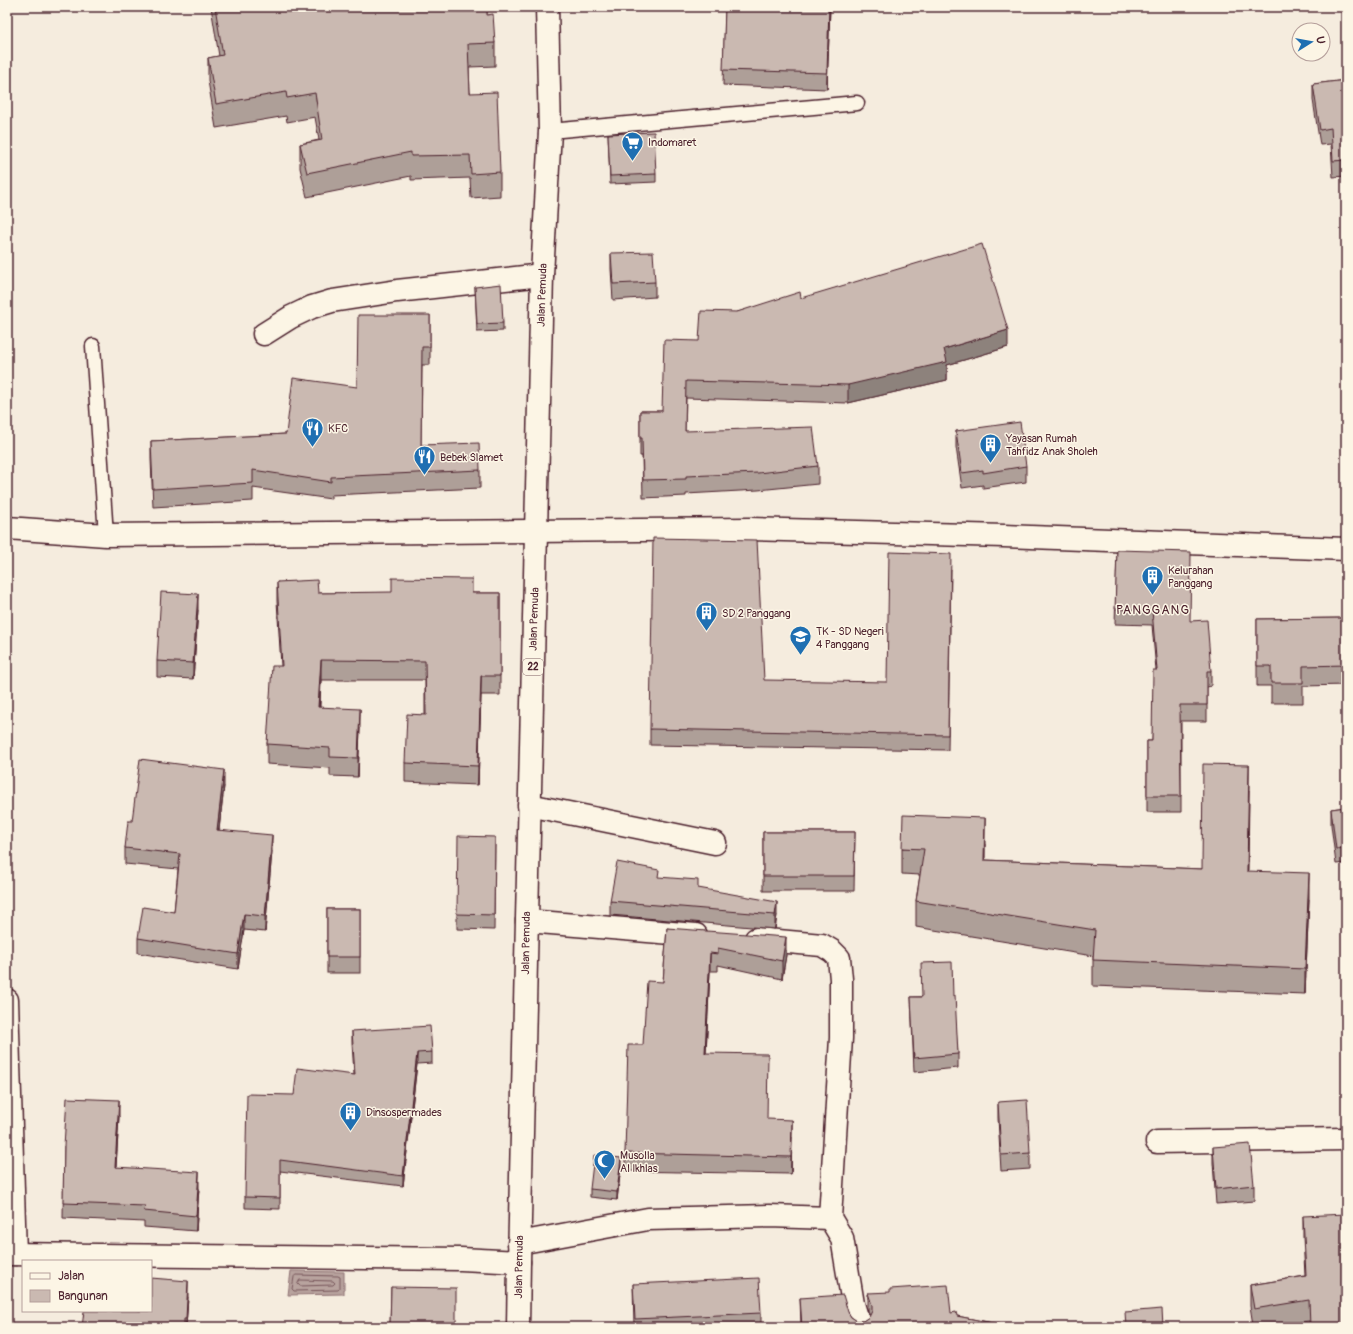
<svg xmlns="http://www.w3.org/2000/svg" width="1353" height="1334" font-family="Pangolin,sans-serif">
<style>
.water{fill:#b8a39e;stroke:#8c6e70}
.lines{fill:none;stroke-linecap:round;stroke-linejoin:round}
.shore{stroke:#765459;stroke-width:1}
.lane-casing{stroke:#4a1f2b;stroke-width:17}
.street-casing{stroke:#4a1f2b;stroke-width:25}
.highway-casing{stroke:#4a1f2b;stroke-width:25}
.lane{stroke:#fcf5e5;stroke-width:14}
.street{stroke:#fcf5e5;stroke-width:22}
.highway{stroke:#fcf5e5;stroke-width:22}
.wall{fill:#ae9f98;stroke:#4a1f2b}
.shaded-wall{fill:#8d827c;stroke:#4a1f2b}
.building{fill:#cab9b1;stroke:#4a1f2b}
.labels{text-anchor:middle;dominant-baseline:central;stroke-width:3;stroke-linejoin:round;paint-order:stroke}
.shield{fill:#fcf5e5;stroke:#7f5f63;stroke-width:1}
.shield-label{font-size:10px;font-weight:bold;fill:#4a1f2b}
.poi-label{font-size:11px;fill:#4a1f2b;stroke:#fcf5e5;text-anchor:start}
.street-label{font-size:11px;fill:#4a1f2b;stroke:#fcf5e5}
.quarter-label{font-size:13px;letter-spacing:1px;fill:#4a1f2b;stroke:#fcf5e5}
</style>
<rect width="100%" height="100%" fill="#f5ecde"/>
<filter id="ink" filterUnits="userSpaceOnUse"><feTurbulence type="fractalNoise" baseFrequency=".025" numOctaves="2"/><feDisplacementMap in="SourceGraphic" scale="8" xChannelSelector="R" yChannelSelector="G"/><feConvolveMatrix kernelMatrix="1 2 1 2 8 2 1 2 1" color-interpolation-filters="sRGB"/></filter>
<g filter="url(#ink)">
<!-- water -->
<polygon class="water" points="291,1271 344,1272 344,1294 288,1295"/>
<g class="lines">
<!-- shore -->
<g class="shore">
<polygon points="296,1275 338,1276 340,1277 340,1288 338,1290 294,1291 292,1289 294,1277"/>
<polygon points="300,1280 333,1281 335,1283 333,1285 300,1286 298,1284"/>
</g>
<defs>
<g id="lane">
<polyline points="550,131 857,103"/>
<polyline points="93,346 106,535"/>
</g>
<g id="street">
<polyline points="264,334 291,317 312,307 332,301 397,291 542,275"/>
<polyline points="7,528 106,535 750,529 1004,536 1346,549"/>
<polyline points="529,805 715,843"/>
<polyline points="527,921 696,935"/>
<polyline points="756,939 822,945 832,951 839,958 841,979 841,1038 830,1218 842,1238 853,1304 860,1327"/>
<polyline points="7,1000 15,1254"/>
<polyline points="1157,1142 1346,1139"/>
<polyline points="519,1243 648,1219 769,1216 830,1218"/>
<polyline points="7,1254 461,1259 519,1262"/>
</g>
<polyline id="highway" points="518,1327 519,1262 542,275 550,131 547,7"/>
</defs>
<!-- lane casing -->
<use href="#lane" class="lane-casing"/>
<!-- street casing -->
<use href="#street" class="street-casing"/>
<!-- highway casing -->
<use href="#highway" class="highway-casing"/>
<!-- lane -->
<use href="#lane" class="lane"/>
<!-- street -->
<use href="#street" class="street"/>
<!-- highway -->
<use href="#highway" class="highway"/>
</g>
<!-- wall -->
<g class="wall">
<polygon points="211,7 487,7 487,15 495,43 495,66 469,67 470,93 500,172 500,196 471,198 470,178 411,180 411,176 307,197 300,168 300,144 319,140 315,117 287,122 286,116 216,128 208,81 208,58 219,56"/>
<polygon points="725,7 830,7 827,89 723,85"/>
<polygon points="1346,80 1346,176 1333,177 1331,144 1320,145 1313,100 1313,84"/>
<polygon points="608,134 656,174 656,182 610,184"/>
<polygon points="611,253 655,282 655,297 613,300 611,269"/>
<polygon points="475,287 503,323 503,331 477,332"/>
<polygon points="801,298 1008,347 947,365 947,380 848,403 686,398 685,431 818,466 818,484 758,490 686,494 686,496 643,498 642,456 640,456 640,411 662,411 699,341 737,312"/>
<polygon points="430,315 430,365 422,365 421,445 480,470 480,488 331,495 331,499 253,488 253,501 153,507 151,459 151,441 286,434 357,387"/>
<polygon points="956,431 1026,466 1026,482 983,488 983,485 962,488 956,447"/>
<polygon points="1117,550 1190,621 1211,671 1211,686 1207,687 1207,721 1181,721 1181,812 1147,812 1147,741 1152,741 1156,670 1152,625 1115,624"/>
<polygon points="951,570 948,750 650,745 650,729 887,682"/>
<polygon points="277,582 318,593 500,593 500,695 481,695 478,785 405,782 405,763 425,715 425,680 321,680 320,707 360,728 358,777 330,776 330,768 267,764 267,744 281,666 277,601"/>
<polygon points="198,610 193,679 157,677 157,661"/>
<polygon points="1346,618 1346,685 1303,686 1303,703 1271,703 1271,686 1257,686 1257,619"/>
<polygon points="224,786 219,830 272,851 265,932 244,930 238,969 138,953 138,938 174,912 178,869 125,864 125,848 132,821"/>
<polygon points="1249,791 1248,871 1309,899 1305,994 1093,986 1093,956 916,927 916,901 920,875 902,874 902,848 985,844 985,860 1202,869"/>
<polygon points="1346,807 1346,863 1336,864 1331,825 1331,809"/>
<polygon points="763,832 855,832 854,891 763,891"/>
<polygon points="495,837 494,930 457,929 457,914"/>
<polygon points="698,889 777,915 775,929 610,915 610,901"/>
<rect x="327" y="909" width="33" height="64"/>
<polygon points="667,928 786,955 782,979 718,965 718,971 710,971 706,1053 767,1119 792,1137 791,1174 625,1171 625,1153 643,1045 663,982"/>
<polygon points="953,996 958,1054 958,1068 914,1072 911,997"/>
<polygon points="352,1031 432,1052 432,1063 417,1064 403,1186 280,1171 280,1209 245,1208 245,1197 294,1095 354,1075 352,1042"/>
<polygon points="998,1102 1030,1153 1030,1169 1001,1171 998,1118"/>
<polygon points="119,1116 116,1167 199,1188 196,1231 144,1227 144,1222 63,1218 64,1146"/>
<polygon points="1213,1147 1254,1185 1254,1201 1216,1204 1213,1163"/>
<polygon points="621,1166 617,1200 590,1197 590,1189"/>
<polygon points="1303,1216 1346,1327 1309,1327 1309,1321 1270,1327 1230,1327 1253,1325 1250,1306 1250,1285 1305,1276 1303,1237"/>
<polygon points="633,1284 761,1313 761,1327 634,1327"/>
<polygon points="391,1287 456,1327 390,1327"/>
<polygon points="868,1293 951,1313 957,1316 1013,1327 801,1327 800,1298 848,1312 851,1317 857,1321 863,1321 869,1317 870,1316 868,1312"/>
<polygon points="188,1297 186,1327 82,1327"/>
</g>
<!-- shaded-wall -->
<g class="shaded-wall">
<polygon points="829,7 830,7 827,89 827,73"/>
<polygon points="1008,330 1008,347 947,365 947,380 848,403 848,385 944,349"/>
<polygon points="198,594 198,610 193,679 193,663"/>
<polygon points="321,660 321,680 318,726 318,707"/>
<polygon points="481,676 481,695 478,785 478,766"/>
<polygon points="360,709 360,728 358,777 358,758"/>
<polygon points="1249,765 1249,791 1247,896 1247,871"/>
<polygon points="224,770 224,786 217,845 217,830"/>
<polygon points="985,818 985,844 984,886 984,860"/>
<polygon points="272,835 272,851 265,932 265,916"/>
<polygon points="1309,873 1309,899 1305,994 1305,969"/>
<polygon points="777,902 777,915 775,929 775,915"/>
<polygon points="244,914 244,930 238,969 238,954"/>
<polygon points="786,937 786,955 782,979 782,961"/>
<polygon points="710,953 710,971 705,1071 705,1053"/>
<polygon points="417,1053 417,1064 403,1186 403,1176"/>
<polygon points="119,1100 119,1116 115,1183 115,1167"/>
<polygon points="792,1120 792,1137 791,1174 791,1157"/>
<polygon points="621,1158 621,1166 617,1200 617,1192"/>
<polygon points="199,1172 199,1188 196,1231 196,1216"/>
<polygon points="188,1281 188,1297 186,1327"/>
</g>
<!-- building -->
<g class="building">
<polygon points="215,7 487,7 487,15 493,14 495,43 468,44 470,93 497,92 500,172 471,174 470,155 411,156 411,152 307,173 300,144 322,140 315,93 287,98 286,92 216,104 208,58 223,55"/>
<polygon points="725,7 829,7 827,73 723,70"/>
<polygon points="1346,80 1346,160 1333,161 1331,128 1320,130 1313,84"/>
<polygon points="654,132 656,174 610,176 608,134"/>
<polygon points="982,244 1008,330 944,349 947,362 848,385 686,381 685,431 813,427 818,466 758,473 686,476 686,479 643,480 642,438 640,438 640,411 662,411 664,340 699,341 701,311 737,312 800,292 801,298"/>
<polygon points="653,252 655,282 613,284 611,253"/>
<polygon points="501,284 503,323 477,324 475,287"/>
<polygon points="358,315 430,315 430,347 422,347 421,445 479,443 480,470 331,477 331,482 253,470 253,483 153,489 151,441 286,434 293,378 357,387"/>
<polygon points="1020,422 1026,466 983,473 983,470 962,473 956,431"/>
<polygon points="653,538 757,540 764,680 887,682 889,552 951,554 948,735 650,729"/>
<polygon points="1117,550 1191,552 1190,621 1207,620 1211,671 1207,671 1207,705 1180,705 1181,796 1147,796 1147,741 1152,741 1153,670 1157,670 1152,610 1115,609"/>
<polygon points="392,578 472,579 472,593 500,593 500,676 481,676 478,766 405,763 407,714 426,715 425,661 321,660 318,707 360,709 358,758 330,757 330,748 267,744 272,666 282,666 277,582 317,580 318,593 392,592"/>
<polygon points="161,592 198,594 193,663 157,661"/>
<polygon points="1346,618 1346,665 1303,666 1303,683 1271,683 1271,666 1257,666 1257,619"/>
<polygon points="140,759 224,770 217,830 272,835 265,916 244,914 238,954 138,938 143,907 174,912 180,854 125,848 128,821 132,821"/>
<polygon points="1203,764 1249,765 1247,871 1309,873 1305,969 1093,960 1095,930 916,901 924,849 902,848 903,815 985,818 984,860 1202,869"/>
<polygon points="1346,807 1346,848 1336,849 1331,809"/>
<polygon points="763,832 855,832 854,876 763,876"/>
<polygon points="458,836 495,837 494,915 457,914"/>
<polygon points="617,862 659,870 658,877 698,880 698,888 777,902 775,915 610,901"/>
<rect x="327" y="909" width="33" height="48"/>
<polygon points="667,928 786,937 782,961 718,948 718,954 710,953 705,1053 768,1054 767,1119 792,1120 791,1157 625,1153 628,1045 643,1045 647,981 663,982"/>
<polygon points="952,962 953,996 955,995 958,1054 914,1058 911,997 922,997 921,963"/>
<polygon points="430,1026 432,1052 417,1053 403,1176 280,1160 280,1198 245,1197 247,1094 294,1095 297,1068 355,1075 352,1031"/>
<polygon points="67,1098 119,1100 115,1167 199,1172 196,1216 144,1211 145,1206 63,1203 64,1146"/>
<polygon points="1027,1100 1030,1153 1001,1155 998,1102"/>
<polygon points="1250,1144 1254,1185 1216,1189 1213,1147"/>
<polygon points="594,1155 621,1158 617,1192 590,1189"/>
<polygon points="1346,1214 1346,1327 1310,1327 1309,1300 1254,1309 1250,1285 1306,1276 1303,1216"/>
<polygon points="151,1278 188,1281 186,1319 184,1319 184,1327 82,1327 84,1311 151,1311"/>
<polygon points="759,1278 761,1313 635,1319 633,1284"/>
<polygon points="948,1285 951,1313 956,1312 957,1316 1013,1327 802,1327 800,1298 843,1295 848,1312 851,1317 857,1321 863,1321 869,1317 872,1311 872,1305 868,1293 890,1292 890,1289"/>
<polygon points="391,1287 456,1288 456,1327 390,1326"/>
<polygon points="1162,1309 1163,1327 1126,1327 1125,1312"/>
<polygon points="1253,1325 1254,1327 1230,1327"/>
</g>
</g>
<!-- icons -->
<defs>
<symbol id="supermarket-pin" viewBox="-11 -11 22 30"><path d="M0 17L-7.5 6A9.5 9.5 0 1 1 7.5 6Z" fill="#1f6fb2" stroke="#fcf5e5"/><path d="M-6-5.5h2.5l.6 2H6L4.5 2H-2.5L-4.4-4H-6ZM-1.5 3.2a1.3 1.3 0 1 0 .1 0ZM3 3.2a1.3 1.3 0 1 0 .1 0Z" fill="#fff"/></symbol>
<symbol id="restaurant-pin" viewBox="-11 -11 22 30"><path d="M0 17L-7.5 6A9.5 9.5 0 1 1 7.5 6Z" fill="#1f6fb2" stroke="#fcf5e5"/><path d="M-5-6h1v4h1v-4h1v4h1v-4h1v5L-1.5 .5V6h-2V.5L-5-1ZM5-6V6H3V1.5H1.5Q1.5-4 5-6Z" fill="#fff"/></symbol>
<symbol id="building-pin" viewBox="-11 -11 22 30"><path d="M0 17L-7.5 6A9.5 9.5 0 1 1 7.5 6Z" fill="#1f6fb2" stroke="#fcf5e5"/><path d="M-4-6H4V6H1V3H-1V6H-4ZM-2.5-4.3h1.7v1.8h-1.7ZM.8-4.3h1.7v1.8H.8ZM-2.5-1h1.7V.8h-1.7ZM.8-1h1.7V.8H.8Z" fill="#fff"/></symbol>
<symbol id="school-pin" viewBox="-11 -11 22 30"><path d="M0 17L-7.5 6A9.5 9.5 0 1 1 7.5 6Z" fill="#1f6fb2" stroke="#fcf5e5"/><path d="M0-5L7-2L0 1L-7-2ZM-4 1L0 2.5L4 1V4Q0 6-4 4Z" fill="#fff"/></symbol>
<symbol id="mosque-pin" viewBox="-11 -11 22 30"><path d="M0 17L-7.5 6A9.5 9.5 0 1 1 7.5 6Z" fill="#1f6fb2" stroke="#fcf5e5"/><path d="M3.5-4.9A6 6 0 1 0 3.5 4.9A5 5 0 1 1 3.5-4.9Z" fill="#fff"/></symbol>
</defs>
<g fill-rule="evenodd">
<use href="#supermarket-pin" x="620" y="130" width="25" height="34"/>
<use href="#restaurant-pin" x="300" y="416" width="25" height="34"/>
<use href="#building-pin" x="978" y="432" width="25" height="34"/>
<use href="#restaurant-pin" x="412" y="444" width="25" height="34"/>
<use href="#building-pin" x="1140" y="564" width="25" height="34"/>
<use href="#building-pin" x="694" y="600" width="25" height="34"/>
<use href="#school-pin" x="788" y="624" width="25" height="34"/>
<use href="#building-pin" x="338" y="1100" width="25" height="34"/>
<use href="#mosque-pin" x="592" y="1148" width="25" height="34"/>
</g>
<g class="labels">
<!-- shield labels -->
<rect class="shield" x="523" y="659" width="20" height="16" rx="3"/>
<g class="shield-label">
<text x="533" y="667">22</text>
</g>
<!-- poi labels -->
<g class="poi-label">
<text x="648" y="142">Indomaret</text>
<text x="328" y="428">KFC</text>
<text x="1006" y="438">Yayasan Rumah<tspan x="1006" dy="13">Tahfidz Anak Sholeh</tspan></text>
<text x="440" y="457">Bebek Slamet</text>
<text x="1168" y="570">Kelurahan<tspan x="1168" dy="13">Panggang</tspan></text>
<text x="722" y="613">SD 2 Panggang</text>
<text x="816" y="631">TK - SD Negeri<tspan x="816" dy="13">4 Panggang</tspan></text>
<text x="366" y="1112">Dinsospermades</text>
<text x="620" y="1155">Musolla<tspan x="620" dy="13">Al Ikhlas</tspan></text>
</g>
<!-- street labels -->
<g class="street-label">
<text transform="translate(542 295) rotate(-88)">Jalan Pemuda</text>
<text transform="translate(534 619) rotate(-88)">Jalan Pemuda</text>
<text transform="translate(526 943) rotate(-89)">Jalan Pemuda</text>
<text transform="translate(519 1267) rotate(-89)">Jalan Pemuda</text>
</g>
<!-- quarter labels -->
<g class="quarter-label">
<text x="1153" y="610">PANGGANG</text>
</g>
</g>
<!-- margin -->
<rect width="1353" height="1334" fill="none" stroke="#fcf5e5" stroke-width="24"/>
<rect x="12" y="12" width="1329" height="1310" fill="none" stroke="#4a1f2b" stroke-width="1.5" filter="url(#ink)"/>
<!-- legend -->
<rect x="22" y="1260" width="130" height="52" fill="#fcf5e5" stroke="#b59f9b"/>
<rect x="30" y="1273" width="20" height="6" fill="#fcf5e5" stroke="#b59f9b"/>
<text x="58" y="1280" font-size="12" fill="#4a1f2b">Jalan</text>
<rect x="30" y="1290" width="20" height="12" fill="#cab9b1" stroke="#b59f9b"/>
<text x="58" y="1300" font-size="12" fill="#4a1f2b">Bangunan</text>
<!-- north arrow -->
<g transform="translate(1311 42) rotate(79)"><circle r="19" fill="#fcf5e5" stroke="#b59f9b"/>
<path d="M0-3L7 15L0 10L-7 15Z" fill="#1f6fb2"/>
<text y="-6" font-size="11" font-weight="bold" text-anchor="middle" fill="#4a1f2b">U</text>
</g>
</svg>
